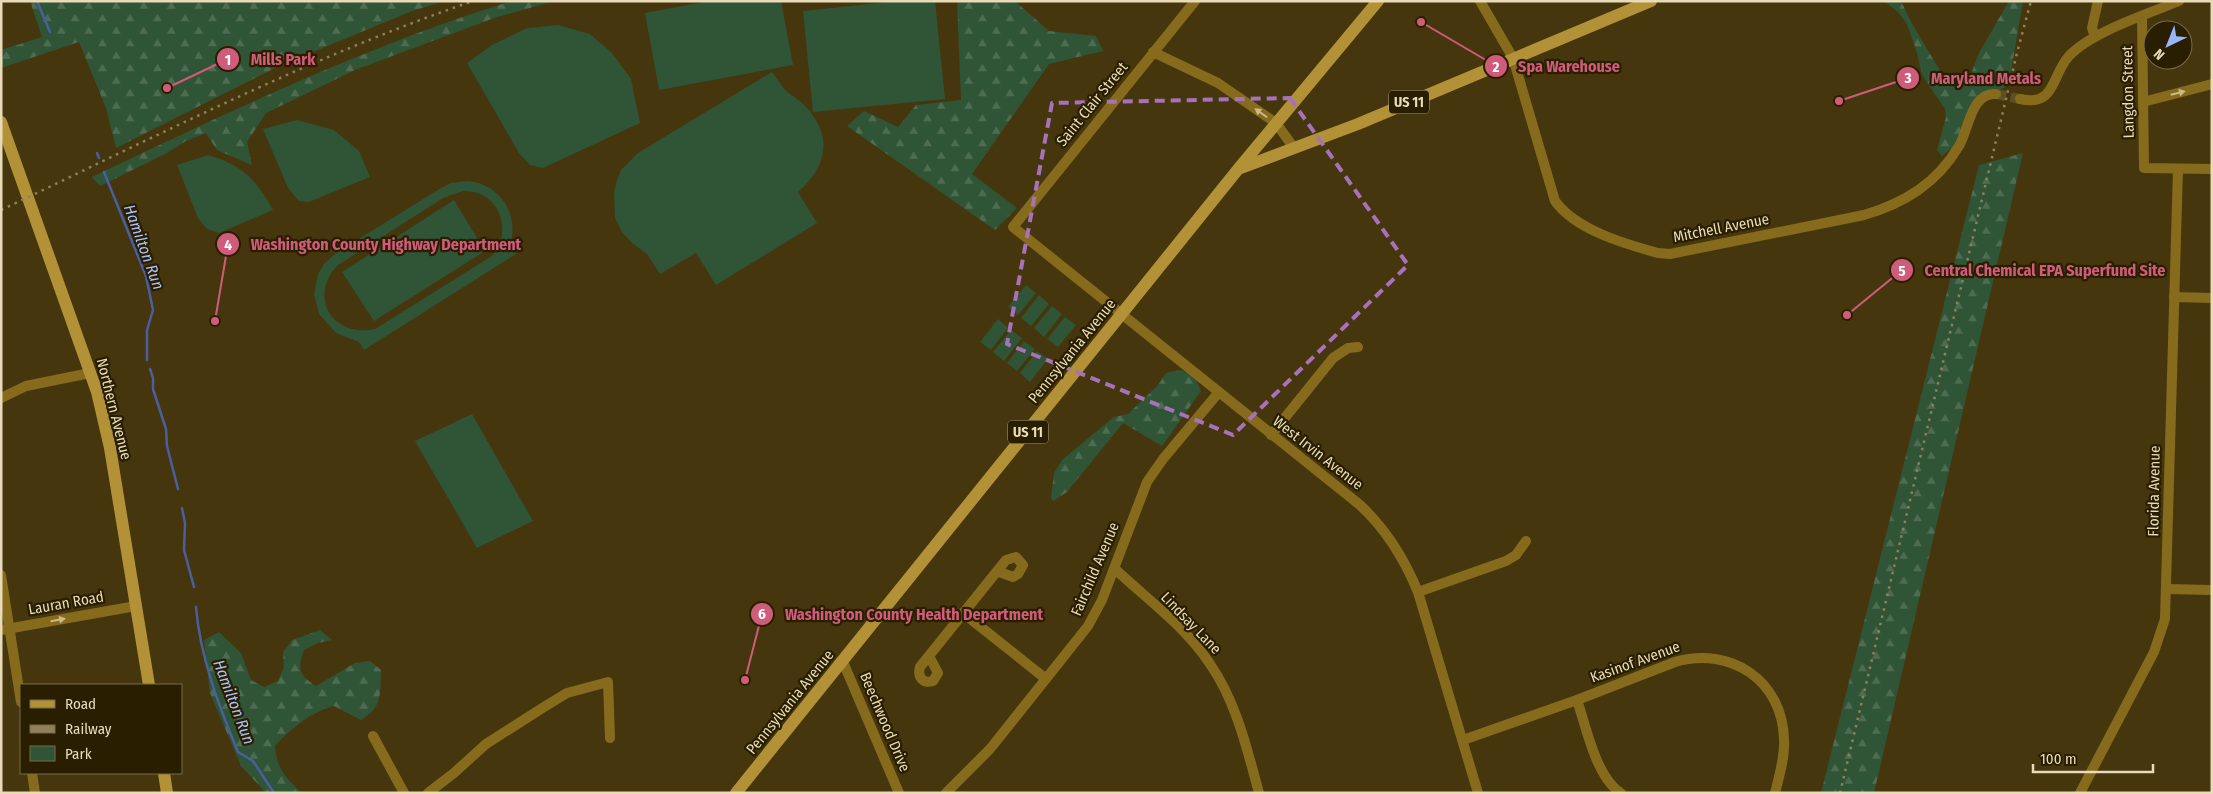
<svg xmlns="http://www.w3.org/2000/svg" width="2213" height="794" font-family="'Fira Sans Condensed',sans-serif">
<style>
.green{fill:#305436;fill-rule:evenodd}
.forest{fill:url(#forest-firs)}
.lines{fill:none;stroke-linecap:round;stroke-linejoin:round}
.stream{stroke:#495fa1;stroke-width:2.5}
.minor-tunnel{stroke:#5e4f27;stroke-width:10;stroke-dasharray:10 5;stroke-linecap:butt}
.minor{stroke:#876b1d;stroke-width:10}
.major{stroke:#b39136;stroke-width:12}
.rail{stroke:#90815b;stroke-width:2.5;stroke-dasharray:2.5 5;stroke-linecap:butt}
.oneway{fill:#ccb989}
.marked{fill:none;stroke:#a772bc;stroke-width:4;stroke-dasharray:10 6;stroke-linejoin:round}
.labels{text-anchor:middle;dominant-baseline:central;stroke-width:4.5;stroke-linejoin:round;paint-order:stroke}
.shield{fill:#291e00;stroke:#afa280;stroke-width:1}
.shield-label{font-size:14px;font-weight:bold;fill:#e9dbb7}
.street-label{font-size:15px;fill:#e9dbb7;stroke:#291e00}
.water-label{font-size:16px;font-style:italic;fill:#acc2fa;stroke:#291e00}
.leader{fill:none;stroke:#d05c7b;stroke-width:2}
.callout-dot{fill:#d05c7b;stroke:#291e00;stroke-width:2}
.mark-label{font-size:15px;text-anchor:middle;font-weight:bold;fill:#fff}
.callout-label{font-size:16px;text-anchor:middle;font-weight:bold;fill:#d05c7b;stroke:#291e00;stroke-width:4.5;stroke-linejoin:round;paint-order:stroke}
</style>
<defs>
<pattern id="forest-firs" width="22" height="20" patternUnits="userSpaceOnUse" patternTransform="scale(1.25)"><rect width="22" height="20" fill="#305436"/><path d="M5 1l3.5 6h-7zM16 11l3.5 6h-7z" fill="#4e6c51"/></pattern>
</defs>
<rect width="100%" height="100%" fill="#45360e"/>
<!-- green -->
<g class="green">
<polygon points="709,1 781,1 793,65 659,90 645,13"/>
<polygon points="897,1 935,1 945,99 813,112 803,11"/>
<polygon points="558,25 590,34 612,53 631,79 640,123 543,168 530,165 519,153 467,63 492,45 527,28"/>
<path d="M772,72C777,78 782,88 789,93C795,98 801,101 807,108C833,137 827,167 798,192L817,223L716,285L696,253L660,274L647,254L632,243L622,232L615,218L614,192L617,180L621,170L638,153Z"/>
<polygon points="297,120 334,130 359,151 370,177 309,202 299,201 288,188 263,129"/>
<path d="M208,155C242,165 256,179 273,210L219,233L207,229L198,218L177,165Z"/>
<path d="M468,181C500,184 520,215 510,245L516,254L364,350L359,342L336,333L319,314L314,294L318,274L324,264L336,253L441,188L451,183ZM463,191C499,190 514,230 492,256L375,329C333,338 307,297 338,265L443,198Z"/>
<polygon points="454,200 485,251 374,321 342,272"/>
<polygon points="1026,285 1036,293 1018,315 1008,307"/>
<polygon points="1039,295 1049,304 1031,326 1021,318"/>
<polygon points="1052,306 1062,314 1044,337 1034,328"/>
<polygon points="1065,317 1076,325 1058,347 1047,339"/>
<polygon points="998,319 1008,328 991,350 980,342"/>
<polygon points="1011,330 1022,338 1004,361 993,352"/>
<polygon points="1024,341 1035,349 1017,371 1007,363"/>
<polygon points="1037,351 1048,359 1030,382 1020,373"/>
<polygon points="472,414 533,521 477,548 415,441"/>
</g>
<!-- forest -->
<g class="forest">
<polygon points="30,1 445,1 412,11 279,66 116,148 106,108 79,42 1,68 1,50 42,37"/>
<path d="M512,1H555L497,17L355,70L266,113L247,142L252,165L217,150L206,133L186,141L165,154L100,186L92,177C229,112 366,46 512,1Z"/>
<polygon points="957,1 1015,1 1049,31 1096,36 1103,51 1049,64 972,174 1017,208 995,230 847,126 864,111 898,127 916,105 961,100"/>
<polygon points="1884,1 1901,1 1911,22 1942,74 1953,83 1968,82 1979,53 2009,1 2023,1 2009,83 2004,88 1977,99 1953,147 1942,156 1937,150 1946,117 1945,109 1922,75 1917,53 1907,24 1898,12"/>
<polygon points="2023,153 1874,793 1821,793 1979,165"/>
<polygon points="1181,370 1195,377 1201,391 1162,446 1123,423 1067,492 1053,501 1051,498 1054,473 1062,460 1114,417 1128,414 1158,385 1166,373"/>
<path d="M320,630L332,640L318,643L304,650C297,669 299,675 316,686L355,663L370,661L381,670C380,693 383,707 361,720L334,706C313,711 290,729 275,746C276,767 286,779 302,793H266L241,766L210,693L204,640L219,632L241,653L251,680L264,687L278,681L284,667L283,652L292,640Z"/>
</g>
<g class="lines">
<!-- stream -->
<g class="stream">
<polyline points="37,1 50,32"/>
<polyline points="97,153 99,158"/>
<polyline points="104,172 146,276 153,310 147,330 147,360"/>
<polyline points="150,369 153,378 153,389 166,429 167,446 178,489"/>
<polyline points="182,508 185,523 184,550 194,587"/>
<path d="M196,607C200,657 219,706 238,752L253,761L274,793"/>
</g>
<!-- minor-tunnel -->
<polyline class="minor-tunnel" points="1996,94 2020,99"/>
<!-- minor -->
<g class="minor">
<path d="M1195,1L1013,227L1360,505C1387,530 1404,558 1418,592L1478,793"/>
<path d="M1480,1L1513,58L1555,201C1576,230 1625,244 1658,253L1670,254L1864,215C1905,203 1937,183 1959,146C1969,129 1971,92 1996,94"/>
<polyline points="2142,16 2144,168 2212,169"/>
<polyline points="2095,37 2092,28 2098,1"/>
<polyline points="1153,52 1218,83 1276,123 1294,148"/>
<path d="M2020,99C2056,107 2051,76 2069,56C2091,32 2148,14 2179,1"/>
<polyline points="2143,102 2212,84"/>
<polyline points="2174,297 2212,298"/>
<polyline points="1,398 26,386 90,373"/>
<polyline points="1271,435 1333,358 1348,348 1358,347"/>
<path d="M1115,569C1147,599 1186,627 1210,664C1236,701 1247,749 1259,793"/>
<polyline points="1,575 21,702"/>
<polyline points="2167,589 2212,590"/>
<polyline points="1418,592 1506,561 1516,555 1526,541"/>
<polyline points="963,613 1046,679"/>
<polyline points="1,630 136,606"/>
<path d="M929,656L938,673L933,681C923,684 917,677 920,667L1006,560L1016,557L1023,565L1018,574L1013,577L997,571"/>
<polyline points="843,662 899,793"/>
<path d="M1577,700C1586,726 1596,778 1621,793"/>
<polyline points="373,736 404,793"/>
<path d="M1463,740L1577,700L1675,662C1730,646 1783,680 1784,740C1785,758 1779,776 1775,793"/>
<polyline points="32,773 35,793"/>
<polyline points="428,793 454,773 486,744 544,707 567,693 608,682 610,738"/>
<polyline points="946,793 990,749 1088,626 1102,600 1147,482 1163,459 1219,392"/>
<polyline points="2080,793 2154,652 2165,619 2178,169"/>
</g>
<!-- major -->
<g class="major">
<polyline points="1,122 97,392 110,448 149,685"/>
<polyline points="1241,168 1358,124 1651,1"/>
<polyline points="164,773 167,793"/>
<polyline points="736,793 1239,168 1378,1"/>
</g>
<!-- rail -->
<g class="rail">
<path d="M1,210C157,136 310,57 473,1"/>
<polyline points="1840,793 2017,53 2031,1"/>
</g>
</g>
<!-- one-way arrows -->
<defs><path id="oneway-solid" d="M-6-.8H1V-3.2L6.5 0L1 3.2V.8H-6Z" transform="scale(1.25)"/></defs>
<g class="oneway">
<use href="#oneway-solid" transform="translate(2178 93) rotate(-14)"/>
<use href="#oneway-solid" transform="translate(1261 113) rotate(-145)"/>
<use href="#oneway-solid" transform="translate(58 620) rotate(-10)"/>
</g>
<!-- marked area -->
<path class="marked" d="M1290,98L1408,265L1233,435L1007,344L1052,103Z"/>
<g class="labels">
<!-- shield labels -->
<g class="shield">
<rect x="1389" y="90.5" width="40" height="23" rx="4"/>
<rect x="1008" y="420.5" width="40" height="23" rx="4"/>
</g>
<g class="shield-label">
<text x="1409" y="102">US 11</text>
<text x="1028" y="432">US 11</text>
</g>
<!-- street labels -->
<g class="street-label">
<text transform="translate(2128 92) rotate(-91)">Langdon Street</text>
<text transform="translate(1092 104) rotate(-51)">Saint Clair Street</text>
<text transform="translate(1721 228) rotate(-11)">Mitchell Avenue</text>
<text transform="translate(1072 351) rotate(-51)">Pennsylvania Avenue</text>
<text transform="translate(114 409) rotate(76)">Northern Avenue</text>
<text transform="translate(1318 453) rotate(38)">West Irvin Avenue</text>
<text transform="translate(2154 491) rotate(-89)">Florida Avenue</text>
<text transform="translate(1095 569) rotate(-67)">Fairchild Avenue</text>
<text transform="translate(66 603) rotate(-10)">Lauran Road</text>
<text transform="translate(1191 623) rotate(46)">Lindsay Lane</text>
<text transform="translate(1635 662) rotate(-20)">Kasinof Avenue</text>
<text transform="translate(790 702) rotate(-51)">Pennsylvania Avenue</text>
<text transform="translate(885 722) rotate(67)">Beechwood Drive</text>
</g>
<!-- water labels -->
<g class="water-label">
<text transform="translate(144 247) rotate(70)">Hamilton Run</text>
<text transform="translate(234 702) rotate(69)">Hamilton Run</text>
</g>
</g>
<!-- callouts -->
<path class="leader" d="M167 88L228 59M1421 22L1496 66M1839 101L1908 78M215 321L228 244M1847 315L1902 270M745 680L762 614"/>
<g class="callout-dot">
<circle cx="167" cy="88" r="5"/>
<circle cx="1421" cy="22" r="5"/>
<circle cx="1839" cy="101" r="5"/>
<circle cx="215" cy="321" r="5"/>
<circle cx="1847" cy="315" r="5"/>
<circle cx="745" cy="680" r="5"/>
<circle cx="228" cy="59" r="12"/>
<circle cx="1496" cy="66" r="12"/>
<circle cx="1908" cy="78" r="12"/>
<circle cx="228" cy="244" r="12"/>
<circle cx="1902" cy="270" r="12"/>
<circle cx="762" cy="614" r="12"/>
</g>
<g class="mark-label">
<text x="228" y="65">1</text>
<text x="1496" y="72">2</text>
<text x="1908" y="83">3</text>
<text x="228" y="250">4</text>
<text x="1902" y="276">5</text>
<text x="762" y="619">6</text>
</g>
<g class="callout-label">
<text x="283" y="65">Mills Park</text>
<text x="1569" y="72">Spa Warehouse</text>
<text x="1986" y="84">Maryland Metals</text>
<text x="386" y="250">Washington County Highway Department</text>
<text x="2045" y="276">Central Chemical EPA Superfund Site</text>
<text x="914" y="620">Washington County Health Department</text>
</g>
<!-- border -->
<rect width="2213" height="794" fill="none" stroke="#e9dbb7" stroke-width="5"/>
<!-- legend -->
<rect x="20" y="684" width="162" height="90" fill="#291e00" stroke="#766a49"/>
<rect x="30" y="700" width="25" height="8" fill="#b39136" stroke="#766a49"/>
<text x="65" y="709" font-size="15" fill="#e9dbb7">Road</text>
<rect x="30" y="725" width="25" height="8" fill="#90815b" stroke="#766a49"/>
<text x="65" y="734" font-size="15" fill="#e9dbb7">Railway</text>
<rect x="30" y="746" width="25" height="15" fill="#305436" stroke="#766a49"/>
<text x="65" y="759" font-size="15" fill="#e9dbb7">Park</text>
<!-- north arrow -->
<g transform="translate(2168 45) rotate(223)"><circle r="24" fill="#291e00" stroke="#766a49"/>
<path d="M0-4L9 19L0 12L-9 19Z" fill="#9ab5fd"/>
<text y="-8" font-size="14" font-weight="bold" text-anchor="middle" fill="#e9dbb7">N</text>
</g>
<!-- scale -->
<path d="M2033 764v8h120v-8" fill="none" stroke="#e9dbb7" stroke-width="2.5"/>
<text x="2040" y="764" font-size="15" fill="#e9dbb7" stroke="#291e00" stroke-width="4" paint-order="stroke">100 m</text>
</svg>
